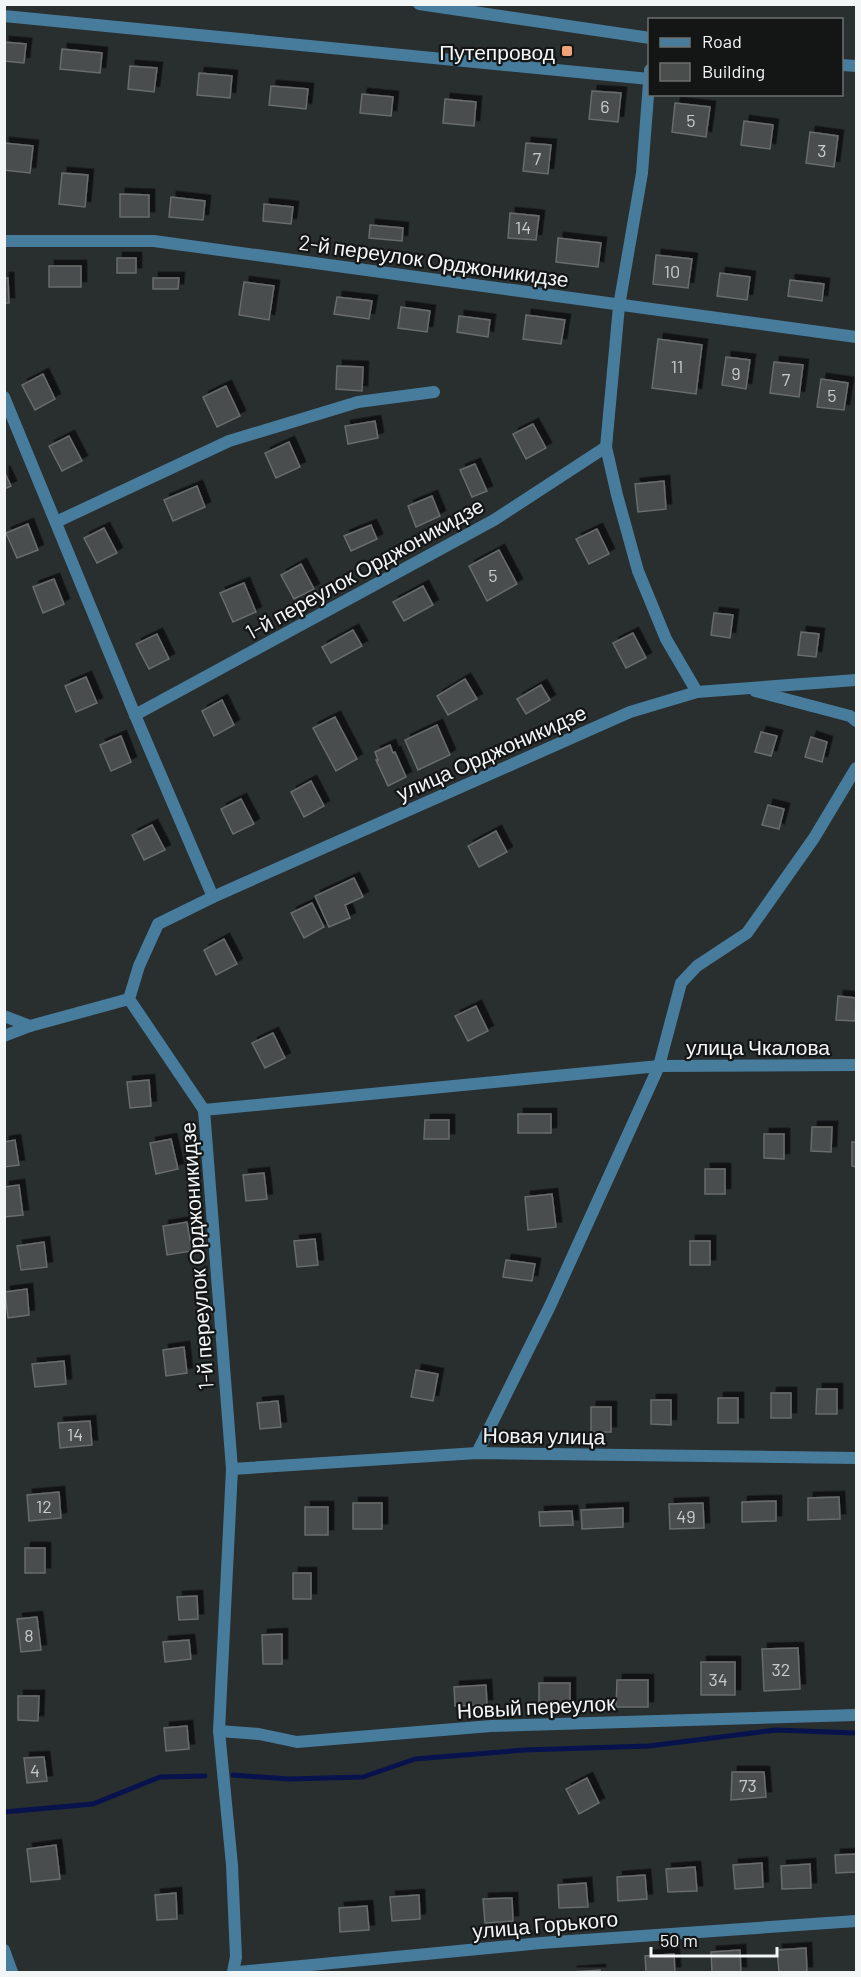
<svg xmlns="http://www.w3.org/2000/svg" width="861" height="1977" font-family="Barlow,sans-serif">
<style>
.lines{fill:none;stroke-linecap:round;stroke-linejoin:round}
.stream{stroke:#08134e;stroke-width:5}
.building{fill:#494e4d;stroke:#676c6a;stroke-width:1.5;filter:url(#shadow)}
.minor{stroke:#477c9c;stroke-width:12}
.tertiary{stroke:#477c9c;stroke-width:12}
.poi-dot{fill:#f0a378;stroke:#141616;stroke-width:2}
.labels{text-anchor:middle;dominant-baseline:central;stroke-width:4.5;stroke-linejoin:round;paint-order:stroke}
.number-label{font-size:18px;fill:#c8cccc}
.poi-label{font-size:21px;fill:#f2f6f6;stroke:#141616;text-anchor:end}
.street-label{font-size:21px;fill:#f2f6f6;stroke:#141616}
</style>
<defs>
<filter id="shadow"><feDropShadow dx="5.5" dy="-5.5" stdDeviation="0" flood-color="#0009"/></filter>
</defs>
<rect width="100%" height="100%" fill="#292e2f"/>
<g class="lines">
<!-- stream -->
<g class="stream">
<polyline points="233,1775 289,1779 363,1777 415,1759 524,1750 649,1746 776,1730 856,1733"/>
<polyline points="4,1812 93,1804 160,1777 205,1776"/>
</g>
</g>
<!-- building -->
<g class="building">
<polygon points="4,42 26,44 24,63 4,61"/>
<polygon points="62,49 102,53 100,73 60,69"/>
<polygon points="130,66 157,68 154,92 128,89"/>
<polygon points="199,73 232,76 230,98 197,95"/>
<polygon points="271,86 308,89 306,109 269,105"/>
<polygon points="592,91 621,93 618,122 589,119"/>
<polygon points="362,94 393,97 391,116 360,113"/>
<polygon points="445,99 476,102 474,126 443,123"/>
<polygon points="675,103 710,107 706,137 672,132"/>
<polygon points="744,121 773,125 770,149 741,145"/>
<polygon points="810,132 838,136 834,167 806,163"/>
<polygon points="4,143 33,146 30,173 4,170"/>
<polygon points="526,143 551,145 548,174 523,171"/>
<polygon points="62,173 88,175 85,207 59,204"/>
<polygon points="120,194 149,195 149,217 120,217"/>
<polygon points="171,197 205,201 203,220 169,217"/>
<polygon points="264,204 293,207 291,224 263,221"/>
<polygon points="510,213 539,216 536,240 508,238"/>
<polygon points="370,225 403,228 402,241 369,238"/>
<polygon points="558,238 601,243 598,267 556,262"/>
<polygon points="656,255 692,259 688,288 653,284"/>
<rect x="117" y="258" width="19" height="15"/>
<rect x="49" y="266" width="32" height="21"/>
<polygon points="720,273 750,277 747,300 717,296"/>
<polygon points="4,278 8,278 9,303 4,303"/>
<polygon points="153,278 179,278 178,289 153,289"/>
<polygon points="790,280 824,284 822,301 788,296"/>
<polygon points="244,282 274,286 269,320 239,315"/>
<polygon points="337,297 372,301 369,319 334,314"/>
<polygon points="401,307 430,311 427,332 398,328"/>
<polygon points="526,315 565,320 561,344 523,339"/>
<polygon points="459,316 490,320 488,337 457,332"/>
<polygon points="658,339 702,345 696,394 652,388"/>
<polygon points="726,357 750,360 746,389 722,385"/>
<polygon points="774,362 803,365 799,397 770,393"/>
<polygon points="337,366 363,367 362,391 336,389"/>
<polygon points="43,374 55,399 35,410 22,385"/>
<polygon points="821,379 848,383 844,410 817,407"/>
<polygon points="226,386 240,416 217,427 203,397"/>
<polygon points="375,421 378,438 348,444 345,426"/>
<polygon points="533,424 546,448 526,459 513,434"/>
<polygon points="69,436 82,461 62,471 49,446"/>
<polygon points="289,442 300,467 276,478 265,453"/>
<polygon points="475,464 487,491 472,497 460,470"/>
<polygon points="4,471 11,486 4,489"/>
<polygon points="664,481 666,509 638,512 635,484"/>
<polygon points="197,486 205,507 173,521 164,500"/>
<polygon points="432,496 440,516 416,527 408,506"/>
<polygon points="28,524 38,550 17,558 6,533"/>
<polygon points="371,525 377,539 351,551 344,536"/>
<polygon points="104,528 117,553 97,563 84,538"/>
<polygon points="597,529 609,554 589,564 576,539"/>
<polygon points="499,550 517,584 487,601 469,566"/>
<polygon points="301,564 314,589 294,599 281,575"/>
<polygon points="54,579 64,604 43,613 33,587"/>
<polygon points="244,583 256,612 233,622 220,593"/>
<polygon points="423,586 433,605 404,621 393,602"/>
<polygon points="714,613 733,615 730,638 711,635"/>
<polygon points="353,630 362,646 331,663 322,647"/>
<polygon points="801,632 819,634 816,657 798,655"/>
<polygon points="633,633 646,658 626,668 613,643"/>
<polygon points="157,634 169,659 149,669 136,644"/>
<polygon points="86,677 97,703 76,712 65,686"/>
<polygon points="465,679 477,699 448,715 437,696"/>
<polygon points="541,685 550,700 526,714 517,699"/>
<polygon points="222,700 234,725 214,736 202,711"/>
<polygon points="335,717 357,759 336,771 313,728"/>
<polygon points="437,725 450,755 418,770 405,740"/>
<polygon points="761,732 777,736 771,756 755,752"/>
<polygon points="121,736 131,762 111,771 100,745"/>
<polygon points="811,737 827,742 822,762 805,757"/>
<polygon points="390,745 393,753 395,752 406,777 388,786 376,760 378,760 375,752"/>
<polygon points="311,781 324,806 304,817 291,792"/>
<polygon points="241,799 254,824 233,834 221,809"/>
<polygon points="768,805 784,809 779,829 762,825"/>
<polygon points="152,825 165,850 144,860 132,835"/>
<polygon points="496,831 507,852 479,867 468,846"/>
<polygon points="354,878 363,897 345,905 350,918 329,927 315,896"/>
<polygon points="312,903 324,927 304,938 291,913"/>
<polygon points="224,939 237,964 216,975 204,950"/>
<polygon points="838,996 856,998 855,1021 836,1020"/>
<polygon points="476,1006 488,1031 468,1041 455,1016"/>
<polygon points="273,1033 285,1058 265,1068 252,1043"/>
<polygon points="149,1080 151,1106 130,1108 127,1082"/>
<rect x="518" y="1114" width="33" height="19"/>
<polygon points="425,1120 449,1120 449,1139 424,1139"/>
<polygon points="812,1127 832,1127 831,1152 811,1151"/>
<polygon points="764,1134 784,1134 784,1159 764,1158"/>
<polygon points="171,1139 178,1169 156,1174 150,1143"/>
<polygon points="15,1140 19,1165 4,1167 4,1142"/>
<polygon points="852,1142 856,1142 856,1167 852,1166"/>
<rect x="705" y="1169" width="20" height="25"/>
<polygon points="264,1173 267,1199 246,1201 243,1175"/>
<polygon points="19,1185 23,1215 4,1217 4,1187"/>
<polygon points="552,1194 556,1227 528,1230 525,1197"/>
<polygon points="187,1222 192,1251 167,1255 163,1226"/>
<polygon points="315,1239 318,1265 297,1267 294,1241"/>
<rect x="690" y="1241" width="20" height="24"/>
<polygon points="44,1242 47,1267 21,1270 17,1246"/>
<polygon points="506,1260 535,1264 532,1281 503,1277"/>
<polygon points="27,1289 29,1315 8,1318 5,1292"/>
<polygon points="184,1347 187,1373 166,1376 163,1350"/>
<polygon points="64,1361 66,1384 35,1387 32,1364"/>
<polygon points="416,1370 438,1374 433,1401 411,1397"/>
<polygon points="817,1389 837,1389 837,1414 816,1414"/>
<rect x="771" y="1393" width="20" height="25"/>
<rect x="718" y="1398" width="20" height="25"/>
<polygon points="651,1400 671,1400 671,1425 651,1424"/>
<polygon points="278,1401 281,1427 260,1429 257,1403"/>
<rect x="591" y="1407" width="20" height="25"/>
<polygon points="90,1421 92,1445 60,1448 58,1423"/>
<polygon points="59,1492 61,1518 29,1521 27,1495"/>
<polygon points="839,1497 840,1519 808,1520 808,1498"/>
<polygon points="776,1501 776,1521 742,1522 742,1502"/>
<rect x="353" y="1503" width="29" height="26"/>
<polygon points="703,1503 704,1528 670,1529 669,1504"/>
<rect x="305" y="1507" width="23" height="28"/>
<polygon points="623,1508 623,1527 582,1529 581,1510"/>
<polygon points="572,1511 573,1525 540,1526 539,1512"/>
<rect x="25" y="1548" width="20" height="25"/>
<rect x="293" y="1573" width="18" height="26"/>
<polygon points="197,1596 198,1619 179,1620 177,1597"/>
<polygon points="37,1617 41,1650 21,1652 17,1619"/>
<polygon points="282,1634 282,1664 263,1664 262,1635"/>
<polygon points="189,1640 191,1659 165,1662 163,1642"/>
<polygon points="798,1648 800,1689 764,1691 762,1649"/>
<rect x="701" y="1662" width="34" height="33"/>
<polygon points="617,1680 648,1680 648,1707 616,1707"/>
<rect x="539" y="1683" width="31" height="24"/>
<polygon points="486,1685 487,1705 455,1706 454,1687"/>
<polygon points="18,1696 39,1696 38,1721 18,1720"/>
<polygon points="187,1726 189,1749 166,1751 164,1728"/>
<polygon points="44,1757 47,1781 27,1783 24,1758"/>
<polygon points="732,1772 764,1772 766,1797 731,1800"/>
<polygon points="587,1778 599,1803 579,1814 566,1789"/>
<polygon points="56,1845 60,1879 31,1882 27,1849"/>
<polygon points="856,1854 856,1872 836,1873 835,1855"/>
<polygon points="762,1863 763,1887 735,1889 733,1865"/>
<polygon points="810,1864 811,1888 782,1889 781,1866"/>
<polygon points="695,1867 697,1891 668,1892 666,1869"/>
<polygon points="645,1875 647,1899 618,1901 617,1877"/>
<polygon points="586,1883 588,1907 559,1908 558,1885"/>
<polygon points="176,1893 177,1919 157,1920 155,1895"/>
<polygon points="419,1895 420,1919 392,1921 390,1897"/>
<polygon points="512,1898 513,1921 485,1923 483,1899"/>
<polygon points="367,1906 369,1930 340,1932 339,1908"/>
<polygon points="806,1948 807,1972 779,1972 777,1950"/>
<polygon points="740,1950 741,1972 712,1972 711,1952"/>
<polygon points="674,1954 675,1972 646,1972 645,1956"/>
<polygon points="600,1970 600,1972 571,1972"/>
</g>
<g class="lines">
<!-- minor -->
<g class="minor">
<polyline points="4,16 649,79"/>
<polyline points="650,70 642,173 619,306 606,447 617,495 638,571 666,639 697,692"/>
<polyline points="4,241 154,241 856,337"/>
<polyline points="4,397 135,715 213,897"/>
<polyline points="56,522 229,441 358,402 434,392"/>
<polyline points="755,691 850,716 856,721"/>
<polyline points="135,715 494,520 606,447"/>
<polyline points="4,1016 30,1026"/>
<polyline points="4,1036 30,1026 129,999"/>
<polyline points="204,1110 659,1066 856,1065"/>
<polyline points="477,1453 550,1306 659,1066 681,983 697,966 747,933 814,838 856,768"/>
<polyline points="232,1469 477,1453 856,1458"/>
<polyline points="219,1731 259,1734 297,1742 491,1726 856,1715"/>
<polyline points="4,1950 12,1972"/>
<polyline points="233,1972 236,1957 232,1865 219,1731 232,1469 204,1110 129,999 139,966 158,924 213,897 630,712 697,692 856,680"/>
<polyline points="238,1972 541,1943 856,1921"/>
</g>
<!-- tertiary -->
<g class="tertiary">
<polyline points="419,4 650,38"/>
<polyline points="842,65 856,66"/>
</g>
</g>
<!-- markers -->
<rect class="poi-dot" x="561" y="45" width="12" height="12" rx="3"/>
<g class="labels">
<!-- number labels -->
<g class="number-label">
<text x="605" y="106">6</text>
<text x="691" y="120">5</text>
<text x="822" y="150">3</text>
<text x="537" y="158">7</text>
<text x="523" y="227">14</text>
<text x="672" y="271">10</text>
<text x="677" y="366">11</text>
<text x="736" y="373">9</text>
<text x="786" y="379">7</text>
<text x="832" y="395">5</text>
<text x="493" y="575">5</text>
<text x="75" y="1434">14</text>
<text x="44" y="1506">12</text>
<text x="686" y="1516">49</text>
<text x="29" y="1635">8</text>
<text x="781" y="1669">32</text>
<text x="718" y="1679">34</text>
<text x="35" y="1770">4</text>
<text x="748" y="1785">73</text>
</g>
<!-- poi labels -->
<g class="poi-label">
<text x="555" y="51">Путепровод</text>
</g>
<!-- street labels -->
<g class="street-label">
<text transform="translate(434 260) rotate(8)">2-й переулок Орджоникидзе</text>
<text transform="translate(364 568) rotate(-29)">1-й переулок Орджоникидзе</text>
<text transform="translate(491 752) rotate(-24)">улица Орджоникидзе</text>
<text x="758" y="1046">улица Чкалова</text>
<text transform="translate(196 1256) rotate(-94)">1-й переулок Орджоникидзе</text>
<text transform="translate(544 1435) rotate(1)">Новая улица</text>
<text transform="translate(536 1706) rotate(-3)">Новый переулок</text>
<text transform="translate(545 1924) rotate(-5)">улица Горького</text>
</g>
</g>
<!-- border -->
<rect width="861" height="1977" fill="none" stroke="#f2f6f6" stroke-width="12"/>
<!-- legend -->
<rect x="648" y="18" width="195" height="78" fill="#141616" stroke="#6d7070" stroke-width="1.5"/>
<rect x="660" y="38" width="30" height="9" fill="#477c9c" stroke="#6d7070" stroke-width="1.5"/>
<text x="702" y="48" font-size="18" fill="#f2f6f6">Road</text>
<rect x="660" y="63" width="30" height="18" fill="#494e4d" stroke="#6d7070" stroke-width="1.5"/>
<text x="702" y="78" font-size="18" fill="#f2f6f6">Building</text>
<!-- scale -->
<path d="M651 1947v9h126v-9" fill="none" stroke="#f2f6f6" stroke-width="3"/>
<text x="660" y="1947" font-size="18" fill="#f2f6f6" stroke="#141616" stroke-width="4.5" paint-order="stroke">50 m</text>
</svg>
